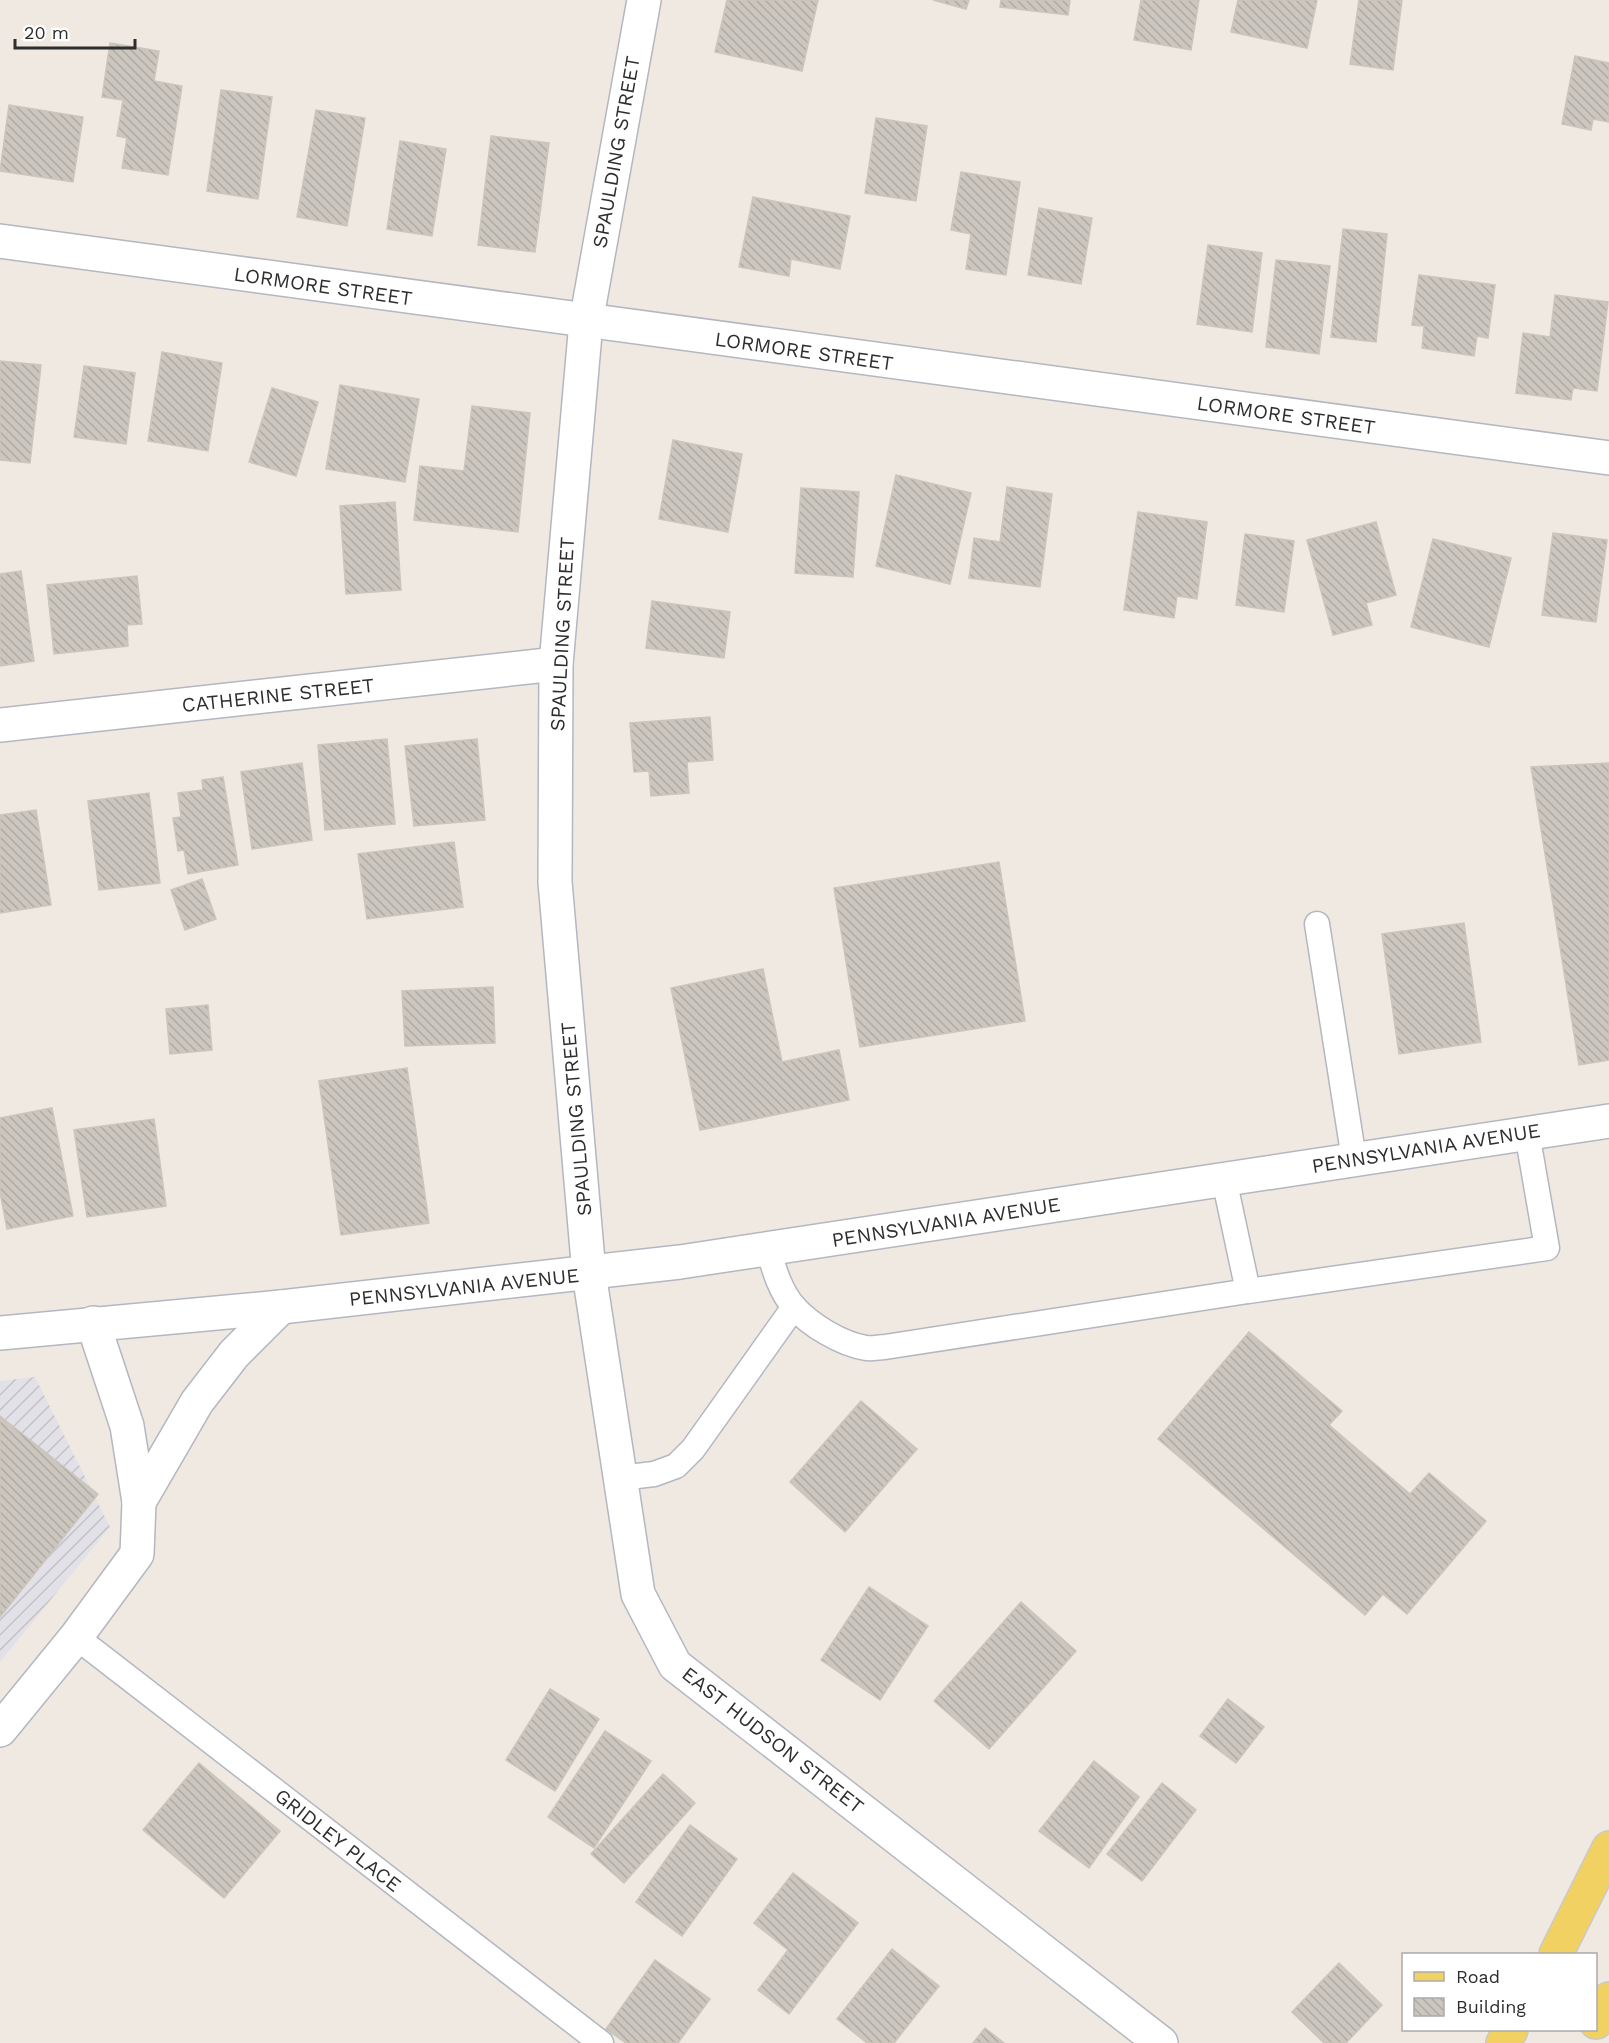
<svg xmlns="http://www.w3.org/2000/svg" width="1609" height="2043" font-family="'Work Sans',sans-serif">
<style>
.industrial{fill:url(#industrial-furrows)}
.building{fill:url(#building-back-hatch);stroke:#cbc5ba;stroke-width:1.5}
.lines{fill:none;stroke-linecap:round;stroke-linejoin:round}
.service-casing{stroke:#b4b7c1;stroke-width:27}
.minor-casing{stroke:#b4b7c1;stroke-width:36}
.tertiary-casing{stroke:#b4b7c1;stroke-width:36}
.secondary-casing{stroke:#b4b7c1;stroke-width:36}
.primary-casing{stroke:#c9c9c9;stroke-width:36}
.service{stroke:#fff;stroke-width:24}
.minor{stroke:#fff;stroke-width:33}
.tertiary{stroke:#fff;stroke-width:33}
.secondary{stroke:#fff;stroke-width:33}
.primary{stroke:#f2d163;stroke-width:33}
.labels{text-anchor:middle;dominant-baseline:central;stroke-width:4.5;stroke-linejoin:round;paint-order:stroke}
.street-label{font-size:20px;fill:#2e2e2e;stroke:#fff}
</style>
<defs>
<pattern id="industrial-furrows" width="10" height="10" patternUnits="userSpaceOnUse" patternTransform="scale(1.5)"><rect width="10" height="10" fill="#e3e1e8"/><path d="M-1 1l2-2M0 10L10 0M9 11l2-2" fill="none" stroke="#c3c1c7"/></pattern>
<pattern id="building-back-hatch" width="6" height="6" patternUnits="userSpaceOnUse" patternTransform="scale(1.5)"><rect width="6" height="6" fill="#cbc7bf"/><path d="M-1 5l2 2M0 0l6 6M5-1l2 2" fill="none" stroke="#afaba4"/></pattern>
</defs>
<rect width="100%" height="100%" fill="#efe9e1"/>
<!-- industrial -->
<polygon class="industrial" points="35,1377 110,1527 0,1662 0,1381"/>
<!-- building -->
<g class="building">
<polygon points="727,0 818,0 802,71 715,52"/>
<polygon points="933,0 969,0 966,9"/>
<polygon points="1001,0 1070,0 1068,15 1000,7"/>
<polygon points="1141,0 1199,0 1191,50 1134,40"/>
<polygon points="1238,0 1317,0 1307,48 1231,32"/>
<polygon points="1359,0 1402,0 1393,70 1350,64"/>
<polygon points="110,43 159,51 154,81 182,86 168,175 122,168 127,138 117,136 123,100 102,97"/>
<polygon points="1575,56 1609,63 1609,122 1593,119 1591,130 1562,124"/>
<polygon points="221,90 272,97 258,199 207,191"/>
<polygon points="9,105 83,117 73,182 0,171"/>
<polygon points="316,110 365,118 347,226 297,217"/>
<polygon points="876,118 927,126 916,201 865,193"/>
<polygon points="491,136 549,143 535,252 478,245"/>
<polygon points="400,141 446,149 432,236 387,229"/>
<polygon points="961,172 1020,182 1006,275 966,269 971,234 951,230"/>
<polygon points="753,197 850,216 840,269 791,259 789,276 739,267"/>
<polygon points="1039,208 1092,218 1081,284 1028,275"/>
<polygon points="1343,229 1387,234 1376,342 1331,337"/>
<polygon points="1208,245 1262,253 1252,332 1197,324"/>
<polygon points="1276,260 1330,266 1319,354 1266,347"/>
<polygon points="1419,275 1495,285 1488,338 1477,336 1474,356 1422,348 1424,326 1412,325"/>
<polygon points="1555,295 1608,302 1597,391 1573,388 1571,400 1516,393 1523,333 1550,337"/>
<polygon points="162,352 222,363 208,451 148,441"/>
<polygon points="0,361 41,365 30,463 0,460"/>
<polygon points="84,366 135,373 126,444 74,437"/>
<polygon points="340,385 419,399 405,482 326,469"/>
<polygon points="272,388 318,402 296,476 249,462"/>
<polygon points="472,406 530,413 518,532 414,520 420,466 464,471"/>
<polygon points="673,440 742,454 728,532 659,519"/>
<polygon points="896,475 971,493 950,584 876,566"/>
<polygon points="1007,487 1052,494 1040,587 969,578 974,538 1000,542"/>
<polygon points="801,488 859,492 853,577 795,573"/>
<polygon points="395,502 401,590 346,594 340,506"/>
<polygon points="1138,512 1207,522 1197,599 1177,596 1174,618 1124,610"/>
<polygon points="1376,522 1396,595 1366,603 1372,625 1333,635 1307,540"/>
<polygon points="1553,533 1607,540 1596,622 1542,615"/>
<polygon points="1245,534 1294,541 1284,612 1236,605"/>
<polygon points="1433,539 1511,558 1489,647 1411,627"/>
<polygon points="21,571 34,661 0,666 0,574"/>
<polygon points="137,576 142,624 127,625 128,646 54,654 47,585"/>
<polygon points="652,601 730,612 724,658 646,648"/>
<polygon points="710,717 713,760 687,762 689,793 651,796 649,771 634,772 630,723"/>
<polygon points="387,739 395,824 325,830 318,745"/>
<polygon points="477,739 485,820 414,826 405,746"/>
<polygon points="302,763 312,840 252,849 241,772"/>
<polygon points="1609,763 1609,1060 1579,1065 1531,767"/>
<polygon points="223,777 238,865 188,874 184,850 178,851 173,818 181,817 178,793 203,790 202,780"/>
<polygon points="149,793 160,883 99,890 88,801"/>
<polygon points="36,810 51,905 0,913 0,815"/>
<polygon points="454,842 463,907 367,919 358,854"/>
<polygon points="999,862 1025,1021 860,1047 834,888"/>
<polygon points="202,879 216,919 185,930 171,890"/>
<polygon points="1464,923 1481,1042 1399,1054 1382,934"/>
<polygon points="763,969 782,1062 839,1050 849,1100 700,1130 671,988"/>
<polygon points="493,987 495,1043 405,1046 402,991"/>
<polygon points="208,1005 212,1050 170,1054 166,1009"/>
<polygon points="407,1068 429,1223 341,1235 319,1081"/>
<polygon points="52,1108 73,1216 7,1229 0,1192 0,1118"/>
<polygon points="154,1119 166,1206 87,1217 74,1130"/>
<polygon points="1249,1332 1342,1411 1329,1425 1410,1494 1429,1473 1486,1521 1407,1614 1383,1594 1365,1615 1158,1439"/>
<polygon points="861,1401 917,1449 845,1532 790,1482"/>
<polygon points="0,1416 98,1494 0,1617"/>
<polygon points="869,1587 928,1626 880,1700 821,1660"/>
<polygon points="1021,1602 1076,1651 989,1749 934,1701"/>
<polygon points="550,1689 599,1719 555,1791 506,1760"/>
<polygon points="1228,1699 1264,1727 1236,1763 1200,1736"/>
<polygon points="605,1731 651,1761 594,1848 548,1817"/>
<polygon points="1094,1761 1139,1797 1089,1868 1039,1831"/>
<polygon points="199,1763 280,1831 224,1898 143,1830"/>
<polygon points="663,1774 695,1803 624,1883 591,1854"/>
<polygon points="1162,1783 1196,1810 1142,1881 1107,1854"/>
<polygon points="690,1825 737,1859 682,1936 636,1902"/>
<polygon points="793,1873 858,1923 789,2014 758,1990 788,1950 754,1923"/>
<polygon points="892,1949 939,1986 894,2043 867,2043 837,2019"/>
<polygon points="655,1960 710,1999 678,2043 626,2043 606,2029"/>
<polygon points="1339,1963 1382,2005 1346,2043 1324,2043 1292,2012"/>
<polygon points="985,2028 1004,2043 973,2043"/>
</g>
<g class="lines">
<defs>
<g id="service">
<polyline points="1317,924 1354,1159"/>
<path d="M768,1249C774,1269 780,1291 794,1307C811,1326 842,1344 866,1348C872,1349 879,1347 885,1347L1248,1291L1224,1179"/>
<polyline points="1248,1291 1547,1248 1527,1133"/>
<polyline points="620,1478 654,1474 676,1466 693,1449 794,1307"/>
<polyline points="76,1637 601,2043"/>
</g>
<g id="minor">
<polyline points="644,0 586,322 556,664 555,882 589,1273 638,1594 675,1665 1161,2043"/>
<polyline points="0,241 1609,458"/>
<polyline points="0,725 556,664"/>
</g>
<g id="tertiary">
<polyline points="139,1502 197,1402 234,1354 281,1307"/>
<polyline points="0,1730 76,1637 137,1554 139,1502 127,1426 93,1323"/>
</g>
<polyline id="secondary" points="0,1333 281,1307 680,1262 1609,1121"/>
<g id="primary">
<polyline points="1556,1954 1609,1848"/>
<polyline points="1596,2022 1609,1999"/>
<polyline points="1503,2043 1511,2030"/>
</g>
</defs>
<!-- service casing -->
<use href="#service" class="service-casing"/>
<!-- minor casing -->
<use href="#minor" class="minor-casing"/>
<!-- tertiary casing -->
<use href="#tertiary" class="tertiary-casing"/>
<!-- secondary casing -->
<use href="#secondary" class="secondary-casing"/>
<!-- primary casing -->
<use href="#primary" class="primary-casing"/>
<!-- service -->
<use href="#service" class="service"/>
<!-- minor -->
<use href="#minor" class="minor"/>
<!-- tertiary -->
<use href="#tertiary" class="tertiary"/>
<!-- secondary -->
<use href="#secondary" class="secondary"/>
<!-- primary -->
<use href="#primary" class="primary"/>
</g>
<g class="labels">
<!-- street labels -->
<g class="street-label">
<text transform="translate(616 152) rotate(-80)">SPAULDING STREET</text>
<text transform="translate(323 286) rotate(8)">LORMORE STREET</text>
<text transform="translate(804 351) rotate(8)">LORMORE STREET</text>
<text transform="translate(1286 415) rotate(8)">LORMORE STREET</text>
<text transform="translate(562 634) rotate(-87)">SPAULDING STREET</text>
<text transform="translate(278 695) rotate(-6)">CATHERINE STREET</text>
<text transform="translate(576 1119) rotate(-95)">SPAULDING STREET</text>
<text transform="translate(1426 1148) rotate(-9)">PENNSYLVANIA AVENUE</text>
<text transform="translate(946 1222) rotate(-9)">PENNSYLVANIA AVENUE</text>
<text transform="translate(464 1287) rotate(-6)">PENNSYLVANIA AVENUE</text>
<text transform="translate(773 1740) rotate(38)">EAST HUDSON STREET</text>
<text transform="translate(338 1840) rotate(38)">GRIDLEY PLACE</text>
</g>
</g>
<!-- legend -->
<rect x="1402" y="1953" width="195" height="78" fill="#ffffff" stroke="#ababab" stroke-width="1.5"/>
<rect x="1414" y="1972" width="30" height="9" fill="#f2d163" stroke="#ababab" stroke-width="1.5"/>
<text x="1456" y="1983" font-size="18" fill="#2e2e2e">Road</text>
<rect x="1414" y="1998" width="30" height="18" fill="url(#building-back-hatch)" stroke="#ababab" stroke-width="1.5"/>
<text x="1456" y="2013" font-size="18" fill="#2e2e2e">Building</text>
<!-- scale -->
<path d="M15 39v9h120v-9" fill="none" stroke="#2e2e2e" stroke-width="3"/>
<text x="24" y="39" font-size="18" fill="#2e2e2e" stroke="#ffffff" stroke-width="4.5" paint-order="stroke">20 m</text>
</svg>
